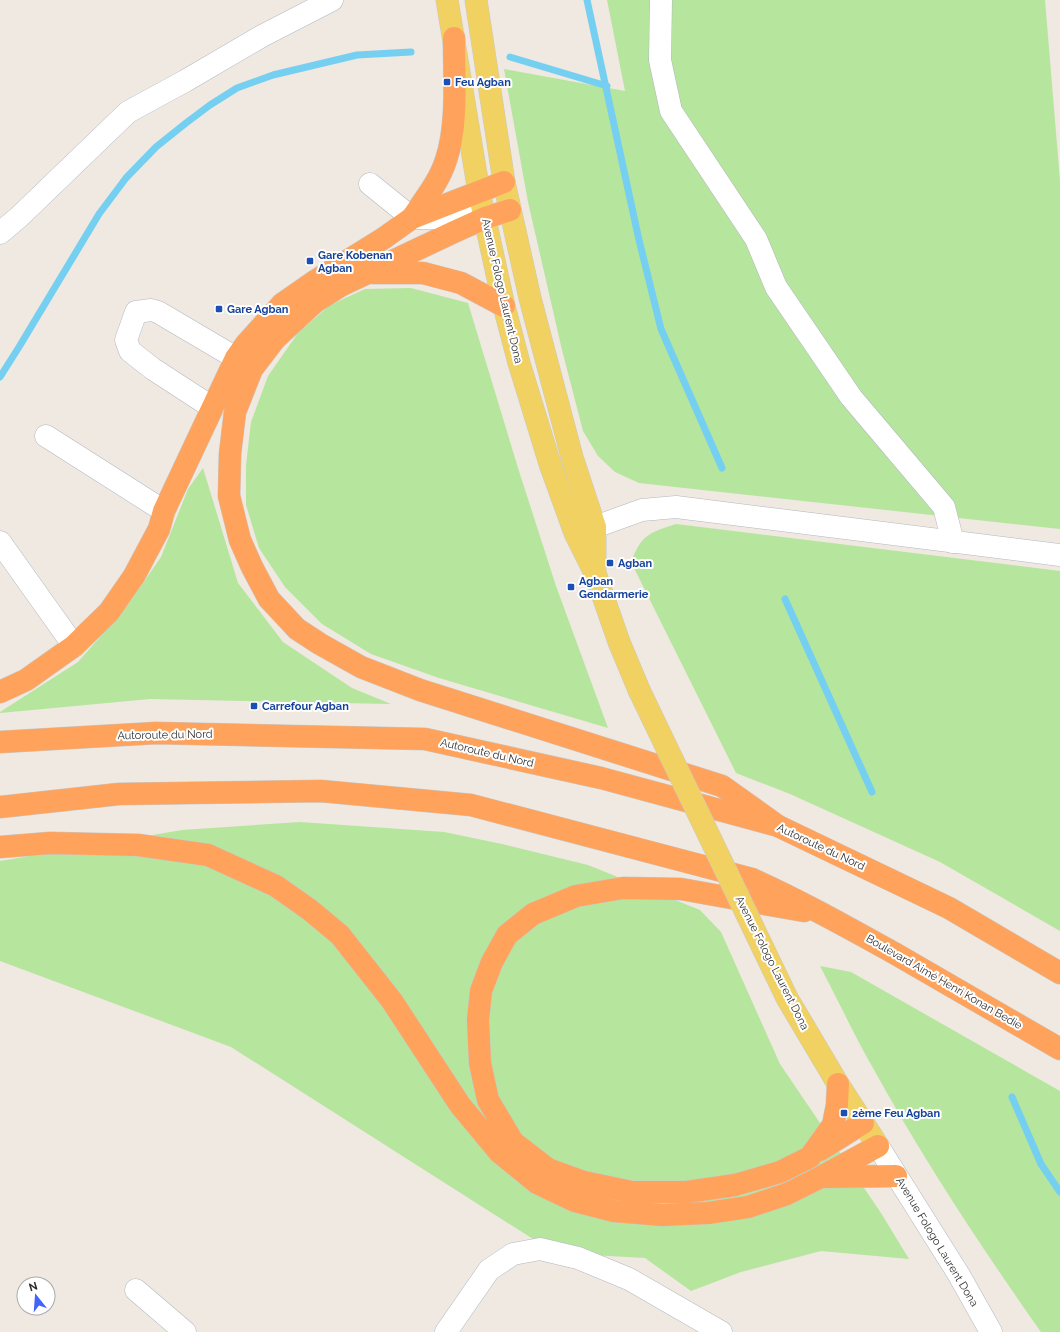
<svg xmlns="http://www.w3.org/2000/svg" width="1060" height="1332" font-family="Raleway,sans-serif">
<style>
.green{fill:#b6e59e}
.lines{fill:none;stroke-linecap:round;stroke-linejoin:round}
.stream{stroke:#75cff0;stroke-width:7}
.minor-casing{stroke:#b4b7c1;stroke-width:23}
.major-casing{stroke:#c9c9c9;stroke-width:23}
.highway-casing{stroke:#c9c9c9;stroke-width:23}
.minor{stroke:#fff;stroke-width:22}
.major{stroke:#f2d163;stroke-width:22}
.highway{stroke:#ffa35c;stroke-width:22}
.major-bridge-casing{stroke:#c9c9c9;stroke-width:23;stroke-linecap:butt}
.major-bridge{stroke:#f2d163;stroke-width:22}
.transit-dot{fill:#1a4fb4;stroke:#fff;stroke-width:1.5}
.labels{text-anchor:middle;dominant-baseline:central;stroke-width:4;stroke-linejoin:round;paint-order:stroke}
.transit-label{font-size:11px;font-weight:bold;fill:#164399;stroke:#fff;text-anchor:start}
.street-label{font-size:11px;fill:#2e2e2e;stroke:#fff}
</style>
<rect width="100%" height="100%" fill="#efe9e1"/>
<!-- green -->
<g class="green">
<polygon points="607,0 1045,0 1060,181 1060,529 639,483 615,472 598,456 583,431 562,350 528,202 504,69 625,91"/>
<polygon points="411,288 468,303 518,468 556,586 608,728 439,678 371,654 322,624 285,587 259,548 246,505 246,465 251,422 268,376 298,333 330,305 365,289"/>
<polygon points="203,468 238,583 283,642 352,688 391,704 150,699 0,713 0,712 78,662 127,606 161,557 188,489"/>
<path d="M676,524L1060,571V931L940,862L790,794L736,773L631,562C642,534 649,533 676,524Z"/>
<polygon points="300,822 444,832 502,844 588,865 700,910 721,932 780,1064 881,1213 909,1259 821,1251 741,1272 691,1291 645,1258 555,1253 231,1047 0,961 0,861 182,830"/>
<path d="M820,966L851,972L1060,1091V1332H1041C981,1247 923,1159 873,1068C854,1035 838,1000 820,966Z"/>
</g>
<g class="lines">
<!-- stream -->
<g class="stream">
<polyline points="587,0 639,240 661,329 722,468"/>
<polyline points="510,57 607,86"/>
<polyline points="0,377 19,347 99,214 126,178 156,147 186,123 210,105 237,88 273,75 357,55 411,52"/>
<polyline points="785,599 872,792"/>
<polyline points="1012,1097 1041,1164 1060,1192"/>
</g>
<defs>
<g id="minor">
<polyline points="661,0 660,60 671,111 756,239 776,287 851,397 944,507 953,542"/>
<polyline points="370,184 412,218 485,218"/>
<polyline points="0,233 19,217 128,112 185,81 262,36 332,0"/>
<polyline points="213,408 153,369 130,351 126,340 136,312 151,310 158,312 236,358"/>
<polyline points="46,436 164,511"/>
<polyline points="576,533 595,527 642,510 676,507 1060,555"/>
<polyline points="0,542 74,646"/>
<polyline points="878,1146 959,1275 991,1332"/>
<polyline points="136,1290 185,1332"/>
<polyline points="446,1332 489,1270 513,1254 540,1249 578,1258 629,1279 721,1332"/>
</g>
<g id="major">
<polyline points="447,0 479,192 504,306 519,363 550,464 575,533 595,573 619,642 639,690"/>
<polyline points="476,0 504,182 530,298 545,355 572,457 595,527 595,569"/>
<polyline points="787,998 838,1084 878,1146"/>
</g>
<g id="highway">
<polyline points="510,210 485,218 454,232 342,285 315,302 275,339 252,369 235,412 230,454 229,496 240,540 252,567 269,599 297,629 320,644 361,667 420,690 722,786 778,826"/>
<path d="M412,218C424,200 439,182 446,160C458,125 454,75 454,38"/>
<polyline points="374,273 423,273 461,283 504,306"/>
<polyline points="0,692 26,680 74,646 109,612 134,576 159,529 164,511 236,358 246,344 282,304 315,281 384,238 412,218 504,182"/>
<polyline points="0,742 156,733 425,739 601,778 778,826 949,908 1060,973"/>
<path d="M0,807L119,794L321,791L471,805L752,879C801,901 847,927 894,953C950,985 1005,1017 1060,1049"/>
<polyline points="0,847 50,843 138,845 208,855 276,886 310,910 340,935 392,1001 460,1105 499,1152 537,1183 575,1201 614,1211 662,1215 708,1213 748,1207 787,1194 821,1177 878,1146"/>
<polyline points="804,911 681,889 623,888 576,896 533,914 507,935 492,962 481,991 478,1020 480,1063 488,1100 513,1142 548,1169 584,1182 632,1192 687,1192 735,1185 780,1172 810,1157 833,1125 837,1105 838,1084"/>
<polyline points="820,1150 863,1123"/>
<polyline points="824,1177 896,1176"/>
</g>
</defs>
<!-- minor casing -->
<use href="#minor" class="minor-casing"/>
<!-- major casing -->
<use href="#major" class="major-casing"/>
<!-- highway casing -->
<use href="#highway" class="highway-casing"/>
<!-- minor -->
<use href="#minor" class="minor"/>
<!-- major -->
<use href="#major" class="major"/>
<!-- highway -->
<use href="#highway" class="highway"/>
<defs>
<polyline id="major-bridge" points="639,690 787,998"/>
</defs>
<!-- major-bridge casing -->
<use href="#major-bridge" class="major-bridge-casing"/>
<!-- major-bridge -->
<use href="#major-bridge" class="major-bridge"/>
</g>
<!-- markers -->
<g class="transit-dot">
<rect x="443" y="78" width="8" height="8" rx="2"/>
<rect x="306" y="257" width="8" height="8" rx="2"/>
<rect x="215" y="305" width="8" height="8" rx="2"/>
<rect x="606" y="559" width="8" height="8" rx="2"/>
<rect x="567" y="583" width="8" height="8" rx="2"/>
<rect x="250" y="702" width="8" height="8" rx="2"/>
<rect x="840" y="1109" width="8" height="8" rx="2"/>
</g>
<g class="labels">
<!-- transit labels -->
<g class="transit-label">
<text x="455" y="82">Feu Agban</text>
<text x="318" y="255">Gare Kobenan<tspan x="318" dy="13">Agban</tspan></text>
<text x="227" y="309">Gare Agban</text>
<text x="618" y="563">Agban</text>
<text x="579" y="581">Agban<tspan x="579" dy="13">Gendarmerie</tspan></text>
<text x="262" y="706">Carrefour Agban</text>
<text x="852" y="1113">2ème Feu Agban</text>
</g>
<!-- street labels -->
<g class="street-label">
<text transform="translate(502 291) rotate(77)">Avenue Fologo Laurent Dona</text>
<text transform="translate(165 735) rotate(-1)">Autoroute du Nord</text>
<text transform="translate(487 753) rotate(13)">Autoroute du Nord</text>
<text transform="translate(821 847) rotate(25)">Autoroute du Nord</text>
<text transform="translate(772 963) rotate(63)">Avenue Fologo Laurent Dona</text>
<text transform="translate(944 982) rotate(30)">Boulevard Aimé Henri Konan Bedie</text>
<text transform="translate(937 1242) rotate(59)">Avenue Fologo Laurent Dona</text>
</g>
</g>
<!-- north arrow -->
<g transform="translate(36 1296) rotate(343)"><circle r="19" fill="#ffffff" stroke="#ababab"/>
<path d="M0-3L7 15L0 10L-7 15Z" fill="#4264fb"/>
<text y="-6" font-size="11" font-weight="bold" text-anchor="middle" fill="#2e2e2e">N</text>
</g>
</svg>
